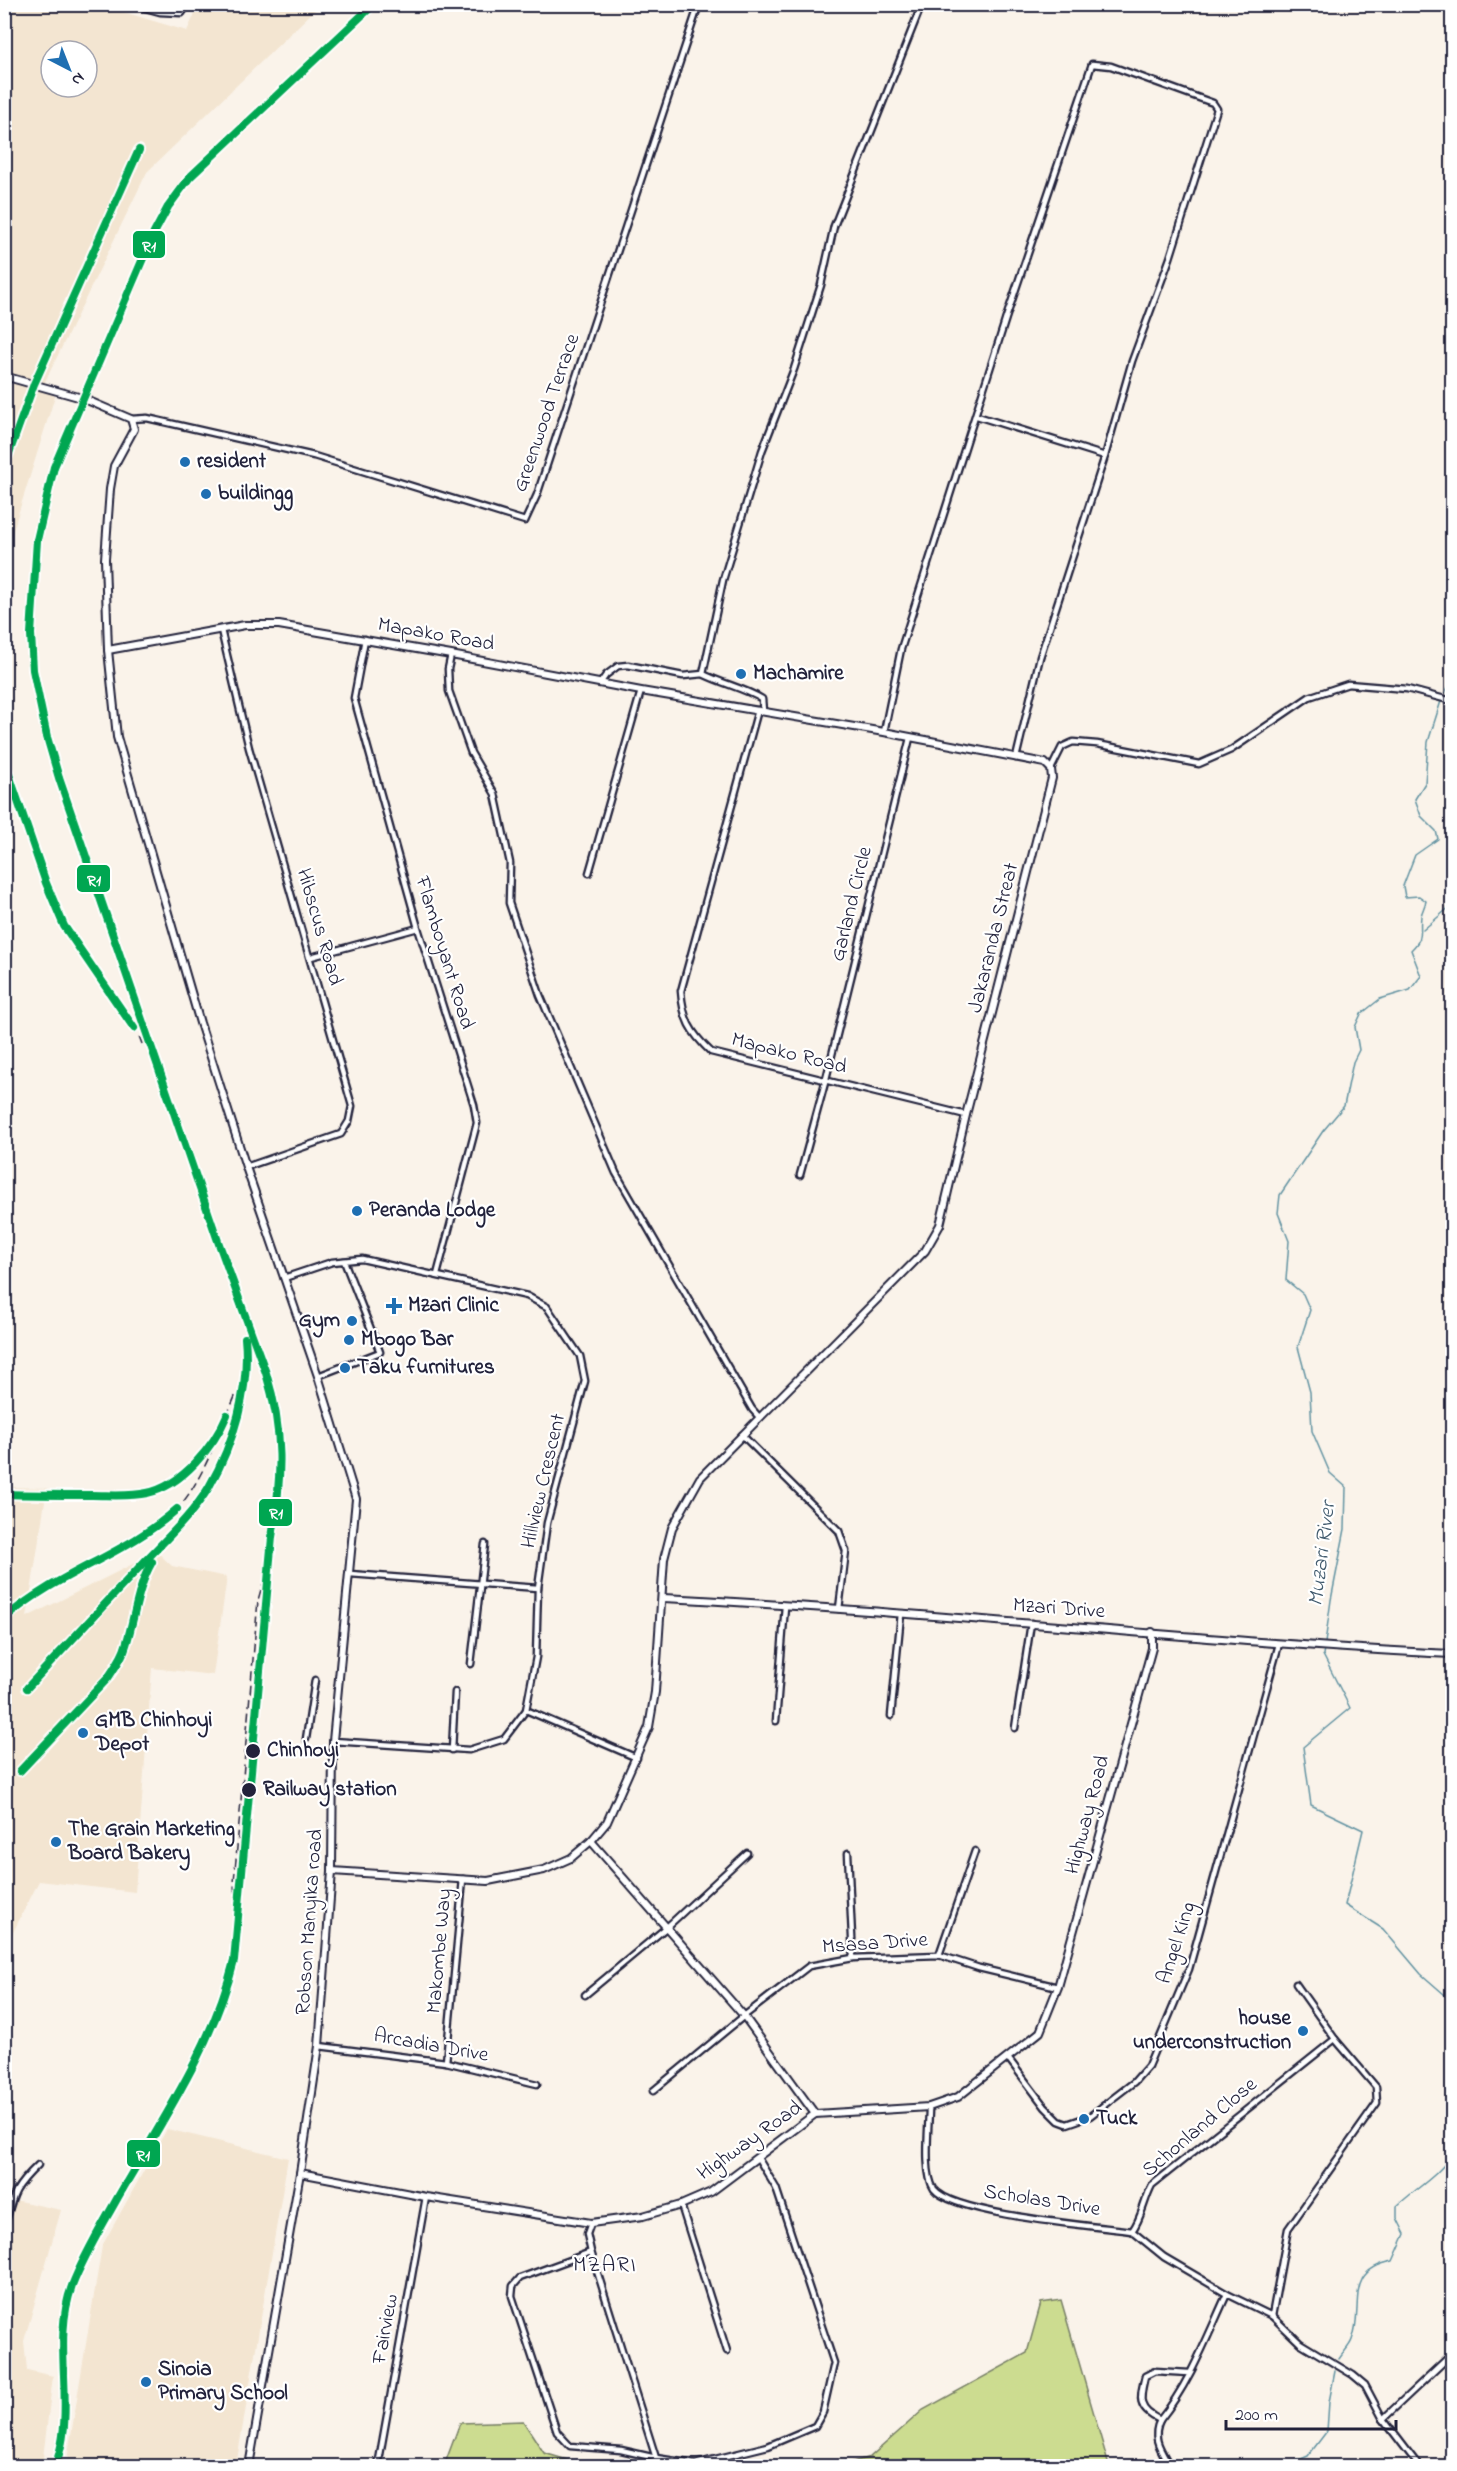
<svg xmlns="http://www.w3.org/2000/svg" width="1457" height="2471" font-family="'Indie Flower',sans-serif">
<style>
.built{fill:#f3e5d1;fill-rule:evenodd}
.green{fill:#ccdc90;stroke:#777f66;stroke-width:1.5}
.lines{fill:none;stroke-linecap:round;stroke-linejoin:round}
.stream{stroke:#6393a2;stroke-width:1.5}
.minor-casing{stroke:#22223b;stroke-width:9}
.tertiary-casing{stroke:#22223b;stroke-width:10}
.minor{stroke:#fff;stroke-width:4.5}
.tertiary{stroke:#fff;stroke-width:6}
.rail{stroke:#22223b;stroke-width:1.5;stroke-dasharray:9 4.5;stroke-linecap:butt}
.rail-1-casing{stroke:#fff;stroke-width:12}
.rail-1{stroke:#00a651;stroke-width:8}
.poi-dot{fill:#1f6fb2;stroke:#fff;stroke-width:2}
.stop-dot{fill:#22223b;stroke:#fff;stroke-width:2}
.labels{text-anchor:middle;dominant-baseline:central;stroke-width:4.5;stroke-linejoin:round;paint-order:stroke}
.street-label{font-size:21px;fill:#22223b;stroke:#fff}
.poi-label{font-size:21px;font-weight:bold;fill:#22223b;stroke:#fff;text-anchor:start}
.stop-label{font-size:21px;font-weight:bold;fill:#22223b;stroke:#fff;text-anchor:start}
.water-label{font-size:22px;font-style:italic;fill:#425b6e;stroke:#fff}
.neighbourhood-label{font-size:22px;letter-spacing:1.5px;fill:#22223b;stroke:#fff}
.line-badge{stroke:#fff;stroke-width:2}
.badge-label{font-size:16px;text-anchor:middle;font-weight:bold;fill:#fff}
</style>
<rect width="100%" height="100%" fill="#faf3ea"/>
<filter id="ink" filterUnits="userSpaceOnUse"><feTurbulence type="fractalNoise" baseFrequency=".0167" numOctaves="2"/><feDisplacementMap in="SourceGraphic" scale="12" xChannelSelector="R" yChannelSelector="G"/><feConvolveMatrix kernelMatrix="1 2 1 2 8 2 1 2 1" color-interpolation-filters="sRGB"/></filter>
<g filter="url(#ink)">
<!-- built -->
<g class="built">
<path d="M5,5H100L187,31L199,5H320L147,172L41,390L55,396L5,556ZM51,51H87V87H51Z"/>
<polygon points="5,876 6,876 5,1010 4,876"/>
<polygon points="5,1487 47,1488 27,1617 157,1552 172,1566 227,1577 213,1675 152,1668 135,1892 39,1881 5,1948"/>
<polygon points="167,2129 288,2158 236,2466 66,2466 102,2246"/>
<polygon points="5,2198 61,2210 24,2341 27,2370 53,2376 42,2466 5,2466"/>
</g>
<!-- green -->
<g class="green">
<polygon points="1061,2300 1109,2466 839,2466 870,2457 923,2410 1027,2353 1041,2303"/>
<polygon points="523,2421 544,2453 588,2466 444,2466 460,2423"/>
</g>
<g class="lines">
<!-- stream -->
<g class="stream">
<polyline points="1445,693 1452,680"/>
<polyline points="1423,930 1452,905"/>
<path d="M1325,1643L1331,1600L1345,1529L1346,1487L1330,1473L1312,1431L1310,1392L1298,1347L1310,1310L1303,1294L1286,1280L1289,1241L1278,1213L1280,1195L1323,1131L1344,1106L1353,1062L1359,1050L1355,1027L1361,1014L1380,999L1410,990L1421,976L1411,950C1425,937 1419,932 1421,916C1422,911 1425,906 1426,901L1419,896L1405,897L1403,886L1415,855L1438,839L1436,831L1421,816L1415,799L1425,783L1428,742L1441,701"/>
<polyline points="1324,1648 1323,1655 1350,1708 1303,1747 1311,1805 1363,1830 1345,1905 1383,1929 1421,1974 1452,2001"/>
<path d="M1339,2359C1343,2353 1350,2346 1352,2340C1365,2307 1342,2271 1393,2261L1405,2234L1397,2218V2206C1416,2188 1437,2177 1452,2155"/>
<polyline points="1285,2466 1308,2456 1327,2431 1329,2402 1335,2371"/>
</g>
<defs>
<g id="minor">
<polyline points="131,4 160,12 182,13 188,4"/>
<polyline points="977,416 1105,456"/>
<polyline points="131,419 147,418 314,456 525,521 537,495 699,4"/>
<polyline points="221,630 249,748 352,1106 349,1121 341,1134 246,1167"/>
<polyline points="365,639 354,698 418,928 474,1105 477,1123 437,1275"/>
<polyline points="451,655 448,669 449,691 471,753 495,794 510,863 509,903 540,995 616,1173 752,1409 759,1417"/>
<polyline points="601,682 606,675 618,666 628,665 683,676 703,674"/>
<path d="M758,710L681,991C683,1019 690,1032 711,1052L966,1115"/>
<path d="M763,711L762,699C744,688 723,684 703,674L723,580L762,451L794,369L821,285L834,226L922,4"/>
<polyline points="884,732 901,649 1006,318 1092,64 1111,66 1213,103 1217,109 1170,258 1132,361 1105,456 1040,657 1016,758"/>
<polyline points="1051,769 1062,747 1073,742 1097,744 1199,764 1231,750 1309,697 1348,684 1407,689 1452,701"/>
<polyline points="589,873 641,691"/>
<polyline points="311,957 418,928"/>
<polyline points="800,1175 826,1079 910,738"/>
<polyline points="284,1278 332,1262 362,1259 527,1296 547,1307 580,1356 585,1381 547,1523 538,1588 536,1657 526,1710 504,1739 469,1750 333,1741"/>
<polyline points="318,1376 380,1352 344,1261"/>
<polyline points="742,1435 839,1531 846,1551 839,1609"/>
<polyline points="350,1574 538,1588"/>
<polyline points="4,1577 4,1634"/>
<polyline points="471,1664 485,1544"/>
<polyline points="526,1710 637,1758"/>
<polyline points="891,1716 901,1614"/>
<polyline points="776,1721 785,1606"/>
<polyline points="1015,1728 1031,1623"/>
<polyline points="306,1739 315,1680"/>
<polyline points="452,1750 455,1692"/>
<polyline points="848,1853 853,1958"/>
<polyline points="939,1955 975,1851"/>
<path d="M1296,1984L1335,2039L1152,2185C1144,2200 1142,2218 1132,2231L1164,2257L1227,2294L1272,2316L1300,2343L1353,2375L1365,2385L1383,2419L1419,2466"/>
<polyline points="585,1995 667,1927 747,1853"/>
<polyline points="319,2046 446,2062 537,2084"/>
<polyline points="1008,2058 1045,2107 1059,2121 1067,2124 1090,2116 1134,2082 1148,2066 1189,1969 1279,1644"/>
<polyline points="446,2062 463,1879"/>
<polyline points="653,2091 744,2016 809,1966 853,1958 939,1955 979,1968 1058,1987"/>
<path d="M929,2107C929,2127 923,2173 934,2189C954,2215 1095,2226 1132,2231"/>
<polyline points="681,2205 727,2351"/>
<polyline points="591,2223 587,2234 591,2252 656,2458 695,2464 768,2446 815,2426 823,2412 834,2363 776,2188 758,2158"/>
<path d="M4,2229C13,2196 12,2190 38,2165"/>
<polyline points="591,2252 520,2278 513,2286 512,2296 557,2432 570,2446 621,2450 656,2458"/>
<polyline points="1272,2316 1288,2229 1377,2103 1376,2087 1335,2039"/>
<path d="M1189,2373L1155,2371L1145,2376C1140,2398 1136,2409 1160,2420C1190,2383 1207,2337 1227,2294"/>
<polyline points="1383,2419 1452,2354"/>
<path d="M1160,2420C1151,2438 1161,2450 1170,2466"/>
<polyline points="378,2466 426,2197"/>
</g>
<g id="tertiary">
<polyline points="4,376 82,398 131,419 134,429 114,466 110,489 105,559 108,650 117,737 200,1023 246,1167 318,1376 356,1499 333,1741 332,1871 319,2046 300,2173 249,2466"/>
<polyline points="108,650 245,625 279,625 451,655 641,691 884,732 1045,763 1051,769 1052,778 966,1115 940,1225 925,1251 700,1478 672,1528 664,1559 655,1692 649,1727 607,1822 591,1841 571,1858 544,1870 488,1881 332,1871"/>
<path d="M663,1598C927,1611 1189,1641 1452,1654"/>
<polyline points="591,1841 744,2016 815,2114"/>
<polyline points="300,2173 426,2197 591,2223 643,2216 681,2205 711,2192 815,2114 929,2107 958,2097 1040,2032 1058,1987 1152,1648 1152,1632"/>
</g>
</defs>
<!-- minor casing -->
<use href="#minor" class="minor-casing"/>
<!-- tertiary casing -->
<use href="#tertiary" class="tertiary-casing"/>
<!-- minor -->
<use href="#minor" class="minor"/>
<!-- tertiary -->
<use href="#tertiary" class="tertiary"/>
<!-- rail -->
<g class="rail">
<polyline points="4,467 34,384 139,150"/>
<path d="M4,760C23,813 38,875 64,924C85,966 126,998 142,1044"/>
<path d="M4,1494C34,1495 63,1495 92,1495C110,1495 129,1497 147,1493C191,1484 221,1432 236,1394"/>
<polyline points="279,1499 281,1442 273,1394 59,778 47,737 33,670 31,634 37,540 54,467 153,235 168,207 190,177 374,4"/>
<polyline points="265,1573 273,1489"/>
<path d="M4,1619C36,1591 73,1573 110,1554C134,1541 159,1528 178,1508C193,1491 204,1469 213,1448"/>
<path d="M27,1688C66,1646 106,1603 145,1561C166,1538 192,1515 208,1489C235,1445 250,1387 245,1336"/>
<path d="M20,1771L108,1678C115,1667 123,1657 126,1644C136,1615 137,1585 154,1558"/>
<polyline points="235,1908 234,1883 258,1600 265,1576"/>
</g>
<defs>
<g id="rail-1">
<polyline points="4,467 34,384 139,150"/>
<polyline points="4,760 46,883 64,926 134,1028"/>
<path d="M4,1494C34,1495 63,1495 92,1495C110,1495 129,1497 147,1493C182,1486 214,1446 227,1415"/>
<path d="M4,1619C56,1573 126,1555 177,1509"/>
<path d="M27,1688C67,1645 106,1603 146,1560C167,1538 193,1514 209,1487C234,1443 250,1389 245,1338"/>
<path d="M20,1771L108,1678C115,1667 123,1657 126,1645C135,1617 137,1588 152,1562"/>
<path d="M56,2466C58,2456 62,2446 63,2435C70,2387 54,2335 72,2286C84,2255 102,2226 118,2197C161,2122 213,2046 234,1961L272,1537C282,1478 284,1431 266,1373L219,1244L59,778L47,737L33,670L31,634L37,540L54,467L153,235L168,207L190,177L374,4"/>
</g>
</defs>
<!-- rail-1 casing -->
<use href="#rail-1" class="rail-1-casing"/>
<!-- rail-1 -->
<use href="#rail-1" class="rail-1"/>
</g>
</g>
<!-- markers -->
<g class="poi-dot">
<circle cx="185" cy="462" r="6"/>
<circle cx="206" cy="494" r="6"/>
<circle cx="741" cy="674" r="6"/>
<circle cx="357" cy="1211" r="6"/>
<path d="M391 1297h6v6h6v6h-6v6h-6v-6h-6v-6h6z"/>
<circle cx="352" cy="1321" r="6"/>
<circle cx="349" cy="1340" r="6"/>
<circle cx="345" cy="1368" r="6"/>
<circle cx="83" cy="1733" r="6"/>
<circle cx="56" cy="1842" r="6"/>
<circle cx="1303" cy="2031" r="6"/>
<circle cx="1084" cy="2119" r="6"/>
<circle cx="146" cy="2382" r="6"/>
</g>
<g class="stop-dot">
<circle cx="253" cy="1751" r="8"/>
<circle cx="249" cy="1790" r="8"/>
</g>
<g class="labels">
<!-- street labels -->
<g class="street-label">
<text transform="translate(547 413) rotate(-71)">Greenwood Terrace</text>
<text transform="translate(436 635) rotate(10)">Mapako Road</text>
<text transform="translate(852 904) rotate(-76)">Garland Circle</text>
<text transform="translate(319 927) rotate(74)">Hibscus Road</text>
<text transform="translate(994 938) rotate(-76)">Jakaranda Streat</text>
<text transform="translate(444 953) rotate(73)">Flamboyant Road</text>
<text transform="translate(789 1054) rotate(14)">Mapako Road</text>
<text transform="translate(544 1481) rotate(-77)">Hillview Crescent</text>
<text transform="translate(1059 1609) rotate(4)">Mzari Drive</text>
<text transform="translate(1088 1815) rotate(-75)">Highway Road</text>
<text transform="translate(310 1922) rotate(-86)">Robson Manyika road</text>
<text transform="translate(1177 1943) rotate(-72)">Angel King</text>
<text transform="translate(875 1944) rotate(-4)">Msasa Drive</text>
<text transform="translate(440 1951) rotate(-85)">Makombe Way</text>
<text transform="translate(431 2046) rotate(10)">Arcadia Drive</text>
<text transform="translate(1200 2128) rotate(-40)">Schonland Close</text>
<text transform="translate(750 2141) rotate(-35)">Highway Road</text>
<text transform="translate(1042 2201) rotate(9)">Scholas Drive</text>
<text transform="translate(386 2329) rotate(-80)">Fairview</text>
</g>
<!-- poi labels -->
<g class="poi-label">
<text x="197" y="462">resident</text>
<text x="218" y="494">buildingg</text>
<text x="753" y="674">Machamire</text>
<text x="369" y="1211">Peranda Lodge</text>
<text x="408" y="1306">Mzari Clinic</text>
<text x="340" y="1321" text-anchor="end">Gym</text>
<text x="361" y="1340">Mbogo Bar</text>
<text x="357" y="1368">Taku furnitures</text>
<text x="95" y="1721">GMB Chinhoyi<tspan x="95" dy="24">Depot</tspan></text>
<text x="68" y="1830">The Grain Marketing<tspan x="68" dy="24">Board Bakery</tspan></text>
<text x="1291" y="2019" text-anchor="end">house<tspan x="1291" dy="24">underconstruction</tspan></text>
<text x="1096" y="2119">Tuck</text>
<text x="158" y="2370">Sinoia<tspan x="158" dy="24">Primary School</tspan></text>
</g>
<!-- stop labels -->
<g class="stop-label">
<text x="267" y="1751">Chinhoyi</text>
<text x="263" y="1790">Railway station</text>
</g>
<!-- water labels -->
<g class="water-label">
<text transform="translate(1323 1554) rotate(-83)">Muzari River</text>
</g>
<!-- neighbourhood labels -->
<g class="neighbourhood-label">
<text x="605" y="2266">MZARI</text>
</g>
</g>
<g class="line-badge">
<rect x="132" y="230" width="34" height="29" rx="6" fill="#00a651"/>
<rect x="76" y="864" width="35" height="29" rx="6" fill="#00a651"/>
<rect x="258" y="1498" width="35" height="29" rx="6" fill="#00a651"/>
<rect x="126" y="2139" width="35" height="29" rx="6" fill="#00a651"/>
</g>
<g class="badge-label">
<text x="149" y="251">R1</text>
<text x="94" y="885">R1</text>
<text x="276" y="1518">R1</text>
<text x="143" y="2160">R1</text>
</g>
<!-- margin -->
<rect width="1457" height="2471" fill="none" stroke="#fff" stroke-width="24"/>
<rect x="12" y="12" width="1433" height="2447" fill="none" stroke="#22223b" stroke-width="2" filter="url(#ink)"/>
<!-- north arrow -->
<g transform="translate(69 69) rotate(138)"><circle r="28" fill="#ffffff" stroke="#a7a7b1" stroke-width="1.5"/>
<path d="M0-4.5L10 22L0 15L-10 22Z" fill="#1f6fb2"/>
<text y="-9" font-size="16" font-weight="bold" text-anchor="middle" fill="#22223b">N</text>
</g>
<!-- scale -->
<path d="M1226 2420v9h170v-9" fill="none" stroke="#22223b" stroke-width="3"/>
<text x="1235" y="2420" font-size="18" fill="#22223b" stroke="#ffffff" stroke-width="4.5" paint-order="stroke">200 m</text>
</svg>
